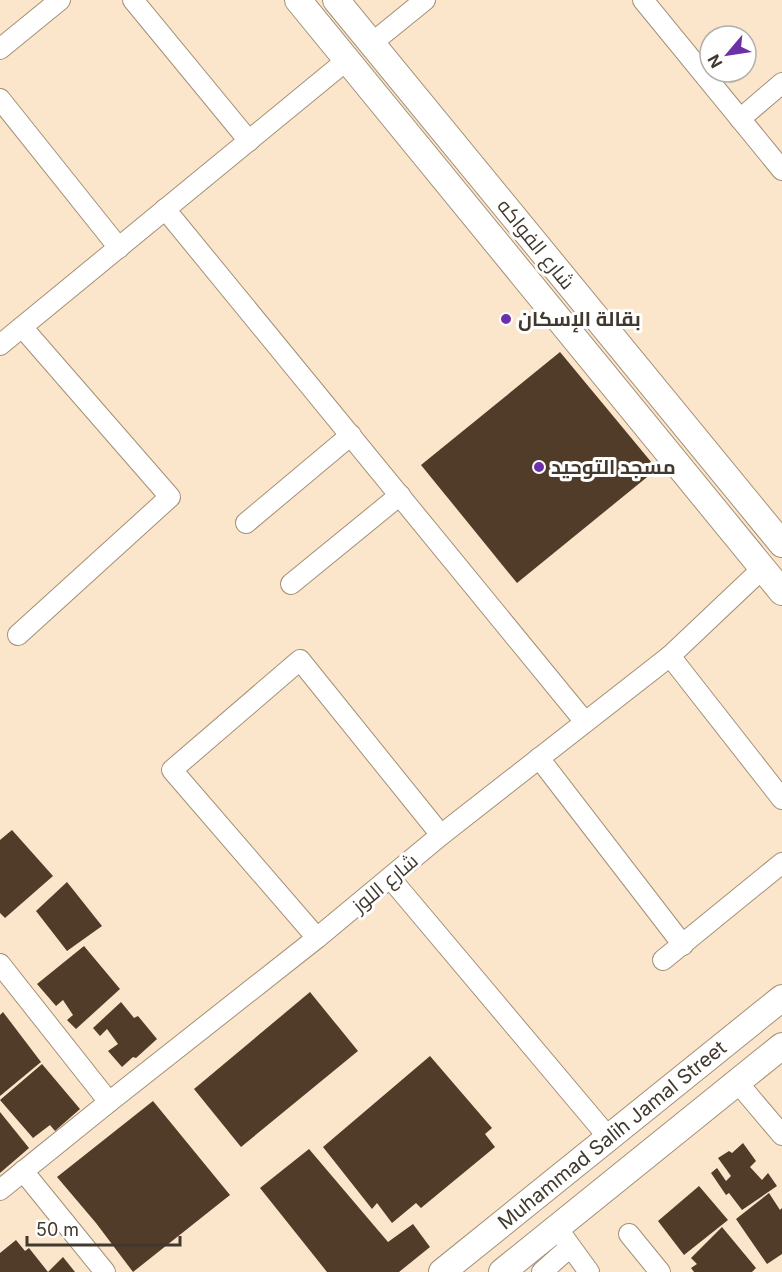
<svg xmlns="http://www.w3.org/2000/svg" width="782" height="1272" font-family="Inter,Cairo,sans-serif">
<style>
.building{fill:#513b29}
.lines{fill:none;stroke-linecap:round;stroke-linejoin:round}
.minor-casing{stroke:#a39077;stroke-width:22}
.tertiary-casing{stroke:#a39077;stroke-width:28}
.minor{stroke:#fff;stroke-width:20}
.tertiary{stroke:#fff;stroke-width:26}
.poi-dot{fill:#6d31a7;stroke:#fff;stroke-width:2}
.labels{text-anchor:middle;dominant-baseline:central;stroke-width:6;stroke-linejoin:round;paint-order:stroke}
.street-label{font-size:20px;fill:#41392e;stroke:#fff}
.poi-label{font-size:20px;font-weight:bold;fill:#41392e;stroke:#fff;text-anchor:start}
</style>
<rect width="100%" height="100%" fill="#fbe6cb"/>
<!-- building -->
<g class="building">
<polygon points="560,352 657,469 517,583 421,465"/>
<polygon points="12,830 53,876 5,918 0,913 0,840"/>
<polygon points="67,882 102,926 67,951 36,911"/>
<polygon points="84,946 120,989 76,1029 67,1020 73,1015 63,1000 56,1006 37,984"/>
<polygon points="310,992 358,1051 241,1147 194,1089"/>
<polygon points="121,1002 134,1018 138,1016 157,1039 136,1058 133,1057 122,1067 108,1051 118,1044 107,1029 100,1036 93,1028"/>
<polygon points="3,1012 41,1062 0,1096 0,1015"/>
<polygon points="430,1056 492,1128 485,1134 495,1147 421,1208 416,1203 392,1223 377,1203 372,1209 323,1147"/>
<polygon points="42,1064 80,1109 55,1131 50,1125 33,1138 0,1100"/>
<polygon points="153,1101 230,1195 133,1272 96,1223 57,1177"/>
<polygon points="0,1112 29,1148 0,1173"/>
<polygon points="743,1143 756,1161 750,1167 762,1180 768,1173 777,1186 742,1210 729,1193 726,1195 711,1173 717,1168 726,1181 731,1176 718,1158 729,1151 732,1153"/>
<polygon points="309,1149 388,1242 413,1224 430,1247 399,1272 327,1272 260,1188"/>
<polygon points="699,1186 728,1220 684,1255 658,1221"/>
<polygon points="769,1193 780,1210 782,1208 782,1254 767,1264 736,1219"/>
<polygon points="722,1227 756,1268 752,1272 694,1272 691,1268 697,1264 691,1258"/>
<polygon points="16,1240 25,1251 29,1248 48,1272 0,1272 0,1253"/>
<polygon points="63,1257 75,1272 48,1272"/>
</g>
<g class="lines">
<defs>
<g id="minor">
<polyline points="133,0 249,141"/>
<polyline points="643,0 782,170"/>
<polyline points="372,43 425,0"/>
<polyline points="0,49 60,0"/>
<polyline points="0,99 119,248"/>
<polyline points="740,119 782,83"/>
<polyline points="165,209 585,722"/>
<polyline points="0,345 347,60"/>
<polyline points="246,523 351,435"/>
<polyline points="291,584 400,495"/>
<polyline points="18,635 170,497 22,327"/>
<polyline points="670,656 782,799"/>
<polyline points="539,758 683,945"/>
<polyline points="391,879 609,1138"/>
<polyline points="317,938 172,770 300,660 441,835"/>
<polyline points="663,960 782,863"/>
<polyline points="0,964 109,1102"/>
<polyline points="738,1083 782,1135"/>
<polyline points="23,1171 105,1272"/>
<polyline points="0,1190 109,1102 317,938 441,835 670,656 763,568"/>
<polyline points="557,1228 589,1272"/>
<polyline points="629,1234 660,1272"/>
<polyline points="542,1272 570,1247"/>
</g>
<g id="tertiary">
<polyline points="298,0 782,592"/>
<polyline points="336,0 782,544"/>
<polyline points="442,1272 782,998"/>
<polyline points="502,1272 782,1046"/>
</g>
</defs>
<!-- minor casing -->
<use href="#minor" class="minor-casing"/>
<!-- tertiary casing -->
<use href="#tertiary" class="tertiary-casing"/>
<!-- minor -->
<use href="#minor" class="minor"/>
<!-- tertiary -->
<use href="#tertiary" class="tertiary"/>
</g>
<!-- markers -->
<g class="poi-dot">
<circle cx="506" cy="319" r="6"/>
<circle cx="539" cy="467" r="6"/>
</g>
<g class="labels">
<!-- street labels -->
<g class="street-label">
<text transform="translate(536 244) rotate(51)">شارع الفواكه</text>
<text transform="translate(385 883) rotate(-40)">شارع اللوز</text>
<text transform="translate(612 1135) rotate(-39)">Muhammad Salih Jamal Street</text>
</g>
<!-- poi labels -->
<g class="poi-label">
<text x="518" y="319">بقالة الإسكان</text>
<text x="551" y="467">مسجد التوحيد</text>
</g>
</g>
<!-- north arrow -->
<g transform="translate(728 54) rotate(241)"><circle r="28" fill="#ffffff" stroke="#b3b0ab" stroke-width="1.5"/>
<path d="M0-4.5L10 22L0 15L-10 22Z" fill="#6d31a7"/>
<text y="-9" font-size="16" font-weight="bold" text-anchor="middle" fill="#41392e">N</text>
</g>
<!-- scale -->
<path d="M27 1236v9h153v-9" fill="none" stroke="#41392e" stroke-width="3"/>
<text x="36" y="1236" font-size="18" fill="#41392e" stroke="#ffffff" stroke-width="4.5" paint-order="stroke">50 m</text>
</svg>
